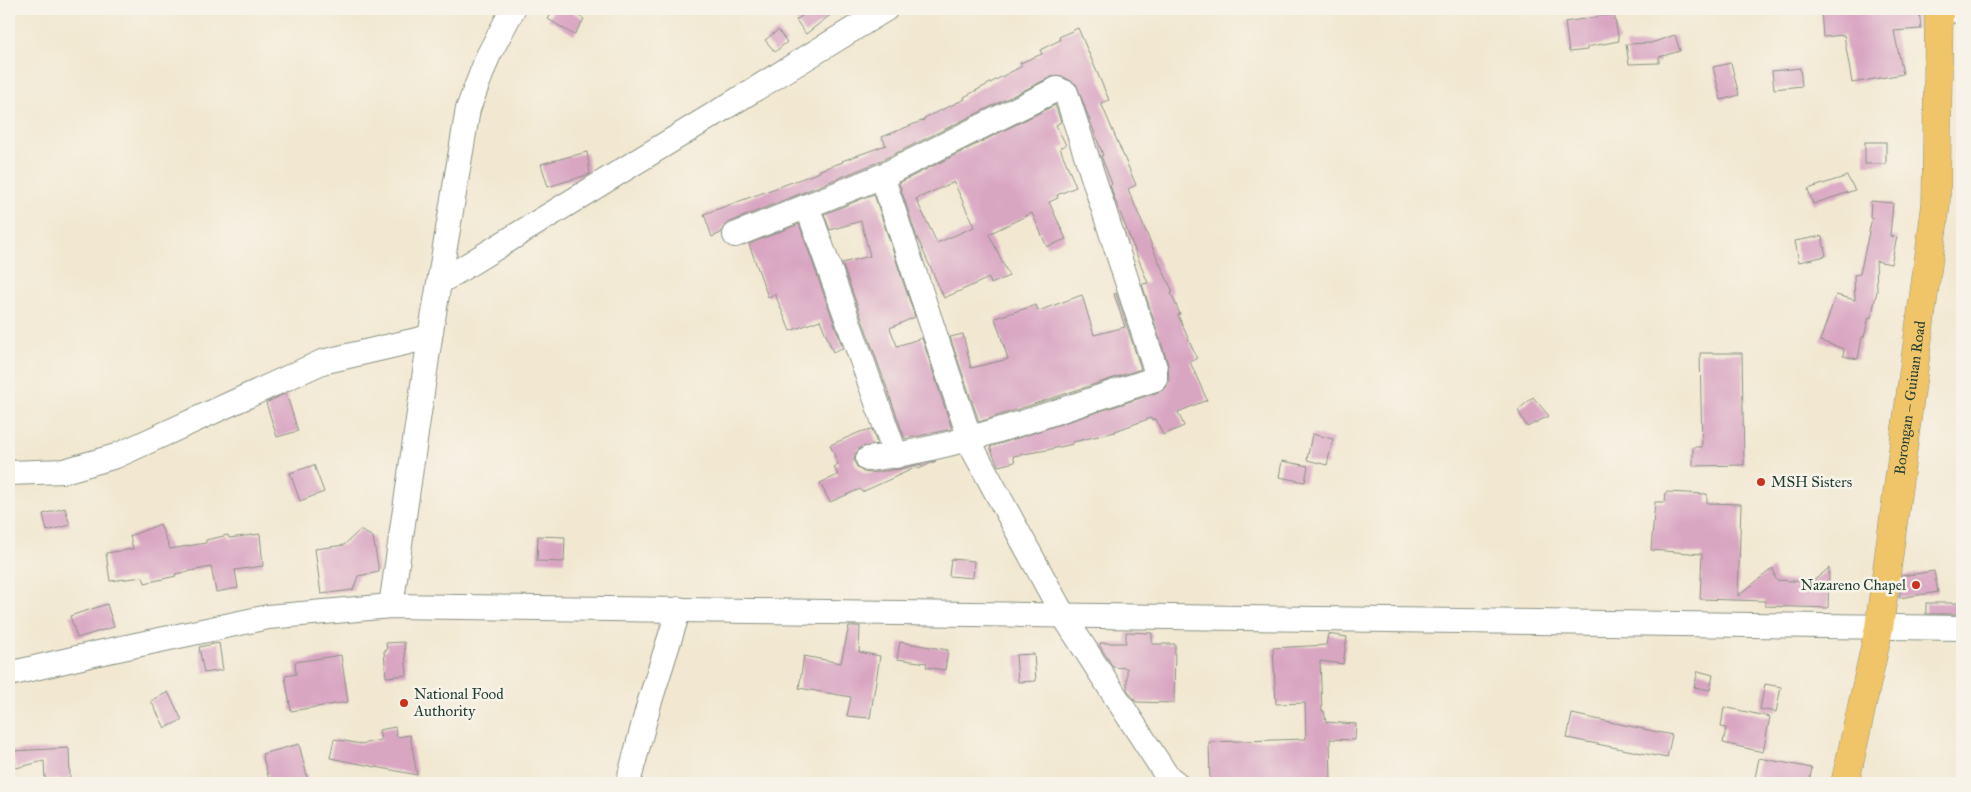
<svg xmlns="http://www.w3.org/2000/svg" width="1971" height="792" font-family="'IM FELL Great Primer',serif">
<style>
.building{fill:#d9a6c2;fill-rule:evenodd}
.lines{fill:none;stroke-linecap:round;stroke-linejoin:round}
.minor-casing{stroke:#889283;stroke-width:26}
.major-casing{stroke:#889283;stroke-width:29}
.minor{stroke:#fff;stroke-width:24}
.major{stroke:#f0c469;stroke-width:28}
.poi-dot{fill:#c8321e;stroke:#f7f3e8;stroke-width:2}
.labels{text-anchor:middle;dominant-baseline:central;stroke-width:5;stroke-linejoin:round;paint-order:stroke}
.street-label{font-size:15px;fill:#1f3d34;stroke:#f7f3e8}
.poi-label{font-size:15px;fill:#1f3d34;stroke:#f7f3e8;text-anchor:start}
</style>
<rect width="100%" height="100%" fill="#f7f3e8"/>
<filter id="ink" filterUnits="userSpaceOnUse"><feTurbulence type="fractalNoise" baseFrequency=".02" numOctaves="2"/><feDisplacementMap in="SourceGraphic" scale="10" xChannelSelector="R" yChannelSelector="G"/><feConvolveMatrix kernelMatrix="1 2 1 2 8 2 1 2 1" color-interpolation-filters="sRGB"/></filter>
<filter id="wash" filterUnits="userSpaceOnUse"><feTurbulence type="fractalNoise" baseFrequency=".0096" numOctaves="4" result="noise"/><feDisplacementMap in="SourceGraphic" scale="20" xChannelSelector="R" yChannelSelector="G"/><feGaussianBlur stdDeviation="1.12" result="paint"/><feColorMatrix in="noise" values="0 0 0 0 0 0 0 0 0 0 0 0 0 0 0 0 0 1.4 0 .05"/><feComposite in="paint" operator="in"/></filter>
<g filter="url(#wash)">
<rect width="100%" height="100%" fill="#f2e8d2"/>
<g id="blocks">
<!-- building -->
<g class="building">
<polygon points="554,9 567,9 584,19 574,35 548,19"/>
<polygon points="812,9 838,9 806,34 796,20"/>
<polygon points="1821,9 1919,9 1921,29 1894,31 1903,74 1852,83 1844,35 1823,37"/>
<polygon points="1614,14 1619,41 1587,47 1587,50 1569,52 1565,22"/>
<polygon points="1078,28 1109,100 1101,103 1136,185 1128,189 1154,251 1173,292 1171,293 1180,314 1178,315 1197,359 1190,362 1207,400 1178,412 1184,426 1163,435 1156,419 1152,420 1151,418 1115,431 1115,432 1073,442 1073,444 1047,450 1013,456 1015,462 998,466 990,447 1159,392 1166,388 1169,380 1168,364 1142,284 1148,283 1115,200 1110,185 1112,184 1101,156 1103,155 1076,84 1062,76 1051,77 876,163 730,222 724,227 721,233 712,237 704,214 820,172 820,170 843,162 842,161 886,145 882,137 924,120 924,118 965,99 964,97 1022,66 1020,63 1042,54 1040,50 1060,40 1059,37"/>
<polygon points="778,30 787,42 775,52 765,40"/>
<polygon points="1675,35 1680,51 1659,57 1659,63 1629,64 1626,44 1651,43"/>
<polygon points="1731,63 1739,95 1721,100 1713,67"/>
<polygon points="1800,68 1802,86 1774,89 1772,71"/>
<path d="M1055,105L1061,122L1056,125L1066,145L1060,148L1076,187L1057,195L1058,198L1049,202L1066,239L1047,247L1032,213L1001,228L989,234L1009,276L991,284L989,278L944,298L916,235L899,183ZM954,182L974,227L937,243L916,199Z"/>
<rect x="1865" y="142" width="21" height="22"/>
<polygon points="587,152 590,174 548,187 541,164"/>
<polygon points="1847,176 1855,190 1813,204 1808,189"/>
<polygon points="874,194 915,317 890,328 897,346 922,338 952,429 905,439 842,263 870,256 861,221 830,230 824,214"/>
<polygon points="1871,201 1893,203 1890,236 1897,237 1891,264 1876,261 1877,291 1871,318 1869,317 1864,337 1862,337 1858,359 1843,356 1844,349 1820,341 1836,295 1855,300 1854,275 1860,274 1872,218 1870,218"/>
<polygon points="799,224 843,348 833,352 820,320 790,331 775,294 768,297 749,244"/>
<polygon points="1822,236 1826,256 1799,262 1795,241"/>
<polygon points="1116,293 1141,369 979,422 950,337 963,334 971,368 1008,359 995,318 1036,305 1038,311 1082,295 1094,335 1125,327 1114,294"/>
<polygon points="1700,353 1742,353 1744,465 1693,466 1693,447 1702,447"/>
<polygon points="286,393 298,431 277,437 266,403"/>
<polygon points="1533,397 1549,416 1527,427 1518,410"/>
<polygon points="872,429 877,444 860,448 855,454 854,461 857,467 863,472 870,473 900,469 936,461 918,469 917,467 862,492 860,489 830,502 820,483 838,475 834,467 838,464 830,445 860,432"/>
<polygon points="1312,434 1333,439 1327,465 1307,460"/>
<polygon points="1282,461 1308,466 1305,482 1279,477"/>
<polygon points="314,465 324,492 300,501 290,473"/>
<polygon points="1666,492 1707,494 1707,503 1741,504 1738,596 1773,568 1776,580 1812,582 1829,568 1828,608 1765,606 1765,601 1700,599 1702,554 1651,550 1655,502 1665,502"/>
<polygon points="65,508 70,525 47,531 43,514"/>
<polygon points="160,524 170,549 206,543 206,540 228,535 229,538 260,534 263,566 235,570 238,588 216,592 211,567 175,574 176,576 145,583 143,577 110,581 106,553 133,549 130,536"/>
<polygon points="360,530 373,537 379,572 358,576 353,590 321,594 315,549 344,545"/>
<polygon points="538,536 565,537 564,562 537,561"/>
<polygon points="951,559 974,561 973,578 949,576"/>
<polygon points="1934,571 1938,592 1899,598 1902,576"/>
<rect x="1926" y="603" width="36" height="11"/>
<polygon points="107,604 114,627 77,638 70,616"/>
<polygon points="849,626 860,626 859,652 880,656 870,718 847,716 851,697 799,688 804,656 841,663"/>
<polygon points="1126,632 1152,633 1152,644 1175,644 1174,703 1136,702 1127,689 1127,668 1113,667 1100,646 1100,643 1126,643"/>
<polygon points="1328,634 1347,637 1343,664 1320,661 1322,711 1324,711 1326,722 1356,724 1355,740 1330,739 1331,783 1210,783 1209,742 1306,739 1305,703 1276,704 1273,648 1326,645"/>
<polygon points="404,642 407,675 386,677 384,651 387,650 386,643"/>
<polygon points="900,642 948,650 945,670 926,667 927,663 897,659"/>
<polygon points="219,643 223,670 204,673 199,647"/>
<polygon points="1034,654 1036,681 1018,682 1016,655"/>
<polygon points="341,655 348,702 291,711 285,676 296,674 295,662"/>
<polygon points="1698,671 1713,675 1710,690 1694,687"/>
<polygon points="1765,684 1781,687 1776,712 1760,709"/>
<polygon points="168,692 182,720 165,728 151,701"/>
<polygon points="1724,707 1770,717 1763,752 1723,743 1726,728 1721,727"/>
<polygon points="1572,714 1672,735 1667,758 1567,738"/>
<polygon points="395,727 397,737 410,735 417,775 330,758 334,739 361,744 381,740 379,730"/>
<polygon points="299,744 308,780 296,783 270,783 262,754"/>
<polygon points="69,748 70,779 45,780 44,761 16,768 12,751"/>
<polygon points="1759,758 1812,768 1809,783 1754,783"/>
</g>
</g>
</g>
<g filter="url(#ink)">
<use href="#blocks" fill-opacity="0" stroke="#889283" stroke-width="1"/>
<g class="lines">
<defs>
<g id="minor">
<polyline points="1939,9 1962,11"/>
<polyline points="882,176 974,451 1063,615 1167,776 1176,783"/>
<polyline points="807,206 896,456"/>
<path d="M735,235L882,176L1057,89L1066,93L1155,368V379C1063,408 964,448 868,459"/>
<polyline points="440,282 886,9"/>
<polyline points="9,473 64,471 116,456 322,362 430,337"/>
<polyline points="391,606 430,337 468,109 488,56 513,9"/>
<polyline points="9,674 94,654 268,617 391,606 1962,628"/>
<polyline points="628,783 649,704 679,609"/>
</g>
<g id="major">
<path id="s1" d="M1845,783L1879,628L1936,204L1939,9"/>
</g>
</defs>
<!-- minor casing -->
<use href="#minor" class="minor-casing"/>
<!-- major casing -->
<use href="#major" class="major-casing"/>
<!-- minor -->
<use href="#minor" class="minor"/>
<!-- major -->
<use href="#major" class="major"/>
</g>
</g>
<!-- markers -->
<g class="poi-dot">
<circle cx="1761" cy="482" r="5"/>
<circle cx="1916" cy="585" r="5"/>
<circle cx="404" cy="703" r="5"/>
</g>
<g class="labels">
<!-- street labels -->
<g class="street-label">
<text stroke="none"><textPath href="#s1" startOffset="391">Borongan – Guiuan Road</textPath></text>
</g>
<!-- poi labels -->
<g class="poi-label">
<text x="1771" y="482">MSH Sisters</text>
<text x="1906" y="585" text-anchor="end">Nazareno Chapel</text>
<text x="414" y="694">National Food<tspan x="414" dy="17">Authority</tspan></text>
</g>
</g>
<!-- margin -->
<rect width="1971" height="792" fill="none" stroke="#f7f3e8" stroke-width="30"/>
</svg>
